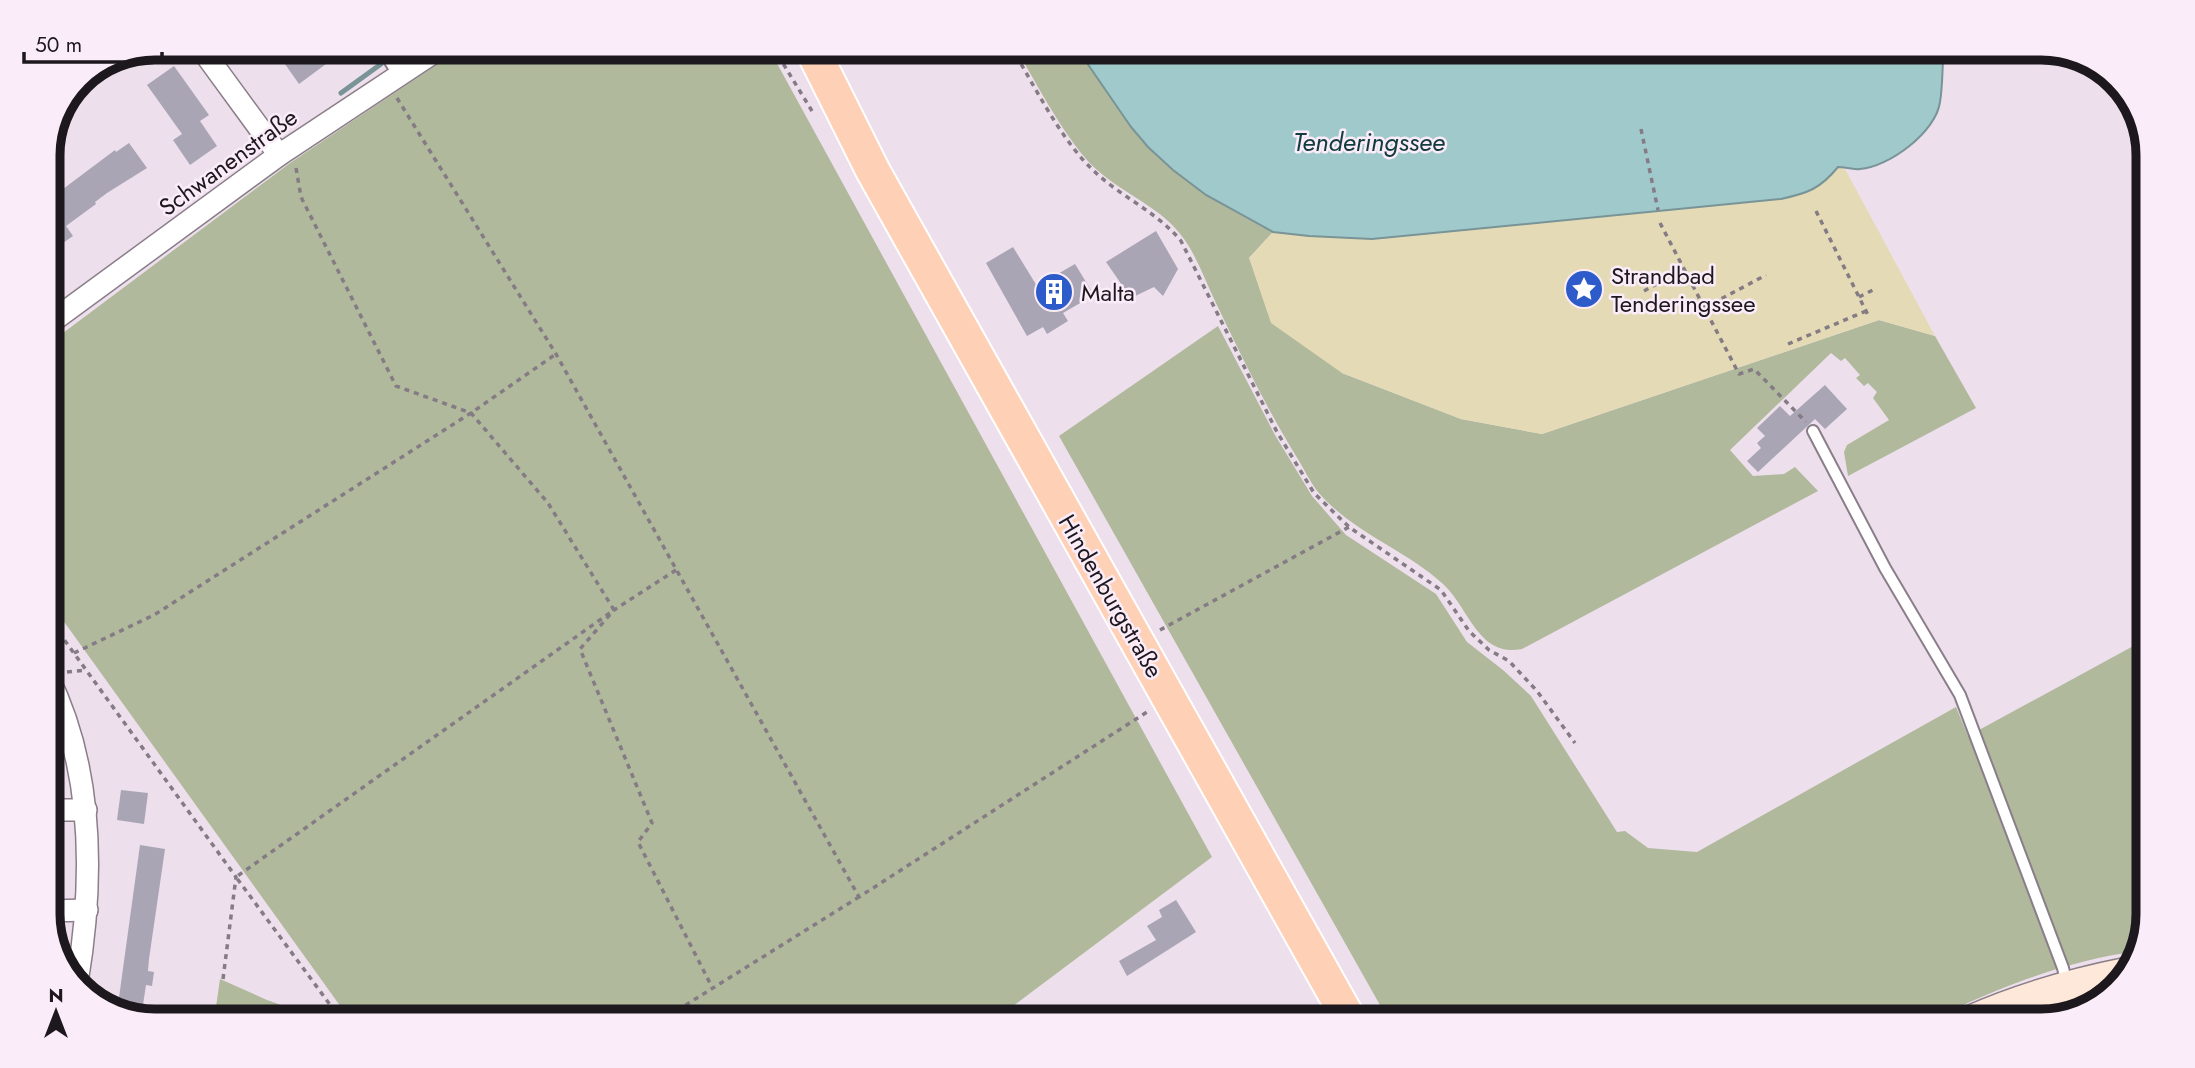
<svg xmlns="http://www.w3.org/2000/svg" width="2195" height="1068" font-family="Jost,sans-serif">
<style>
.green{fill:#b0b99c}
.sand{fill:#e4dbb6}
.water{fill:#a0c9cb;stroke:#799497;stroke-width:2}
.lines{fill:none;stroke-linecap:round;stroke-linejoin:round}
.stream{stroke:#799497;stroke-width:5}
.building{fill:#a9a5b4}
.lane-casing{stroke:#8a7e89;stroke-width:14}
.street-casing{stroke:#8a7e89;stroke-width:24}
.secondary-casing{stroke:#8a7e89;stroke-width:33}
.primary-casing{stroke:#fff;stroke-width:37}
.path{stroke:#857b84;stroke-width:3.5;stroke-dasharray:5 5;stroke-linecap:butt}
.lane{stroke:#fff;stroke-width:10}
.street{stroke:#fff;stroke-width:21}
.secondary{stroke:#fee8da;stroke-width:30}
.primary{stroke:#fed0b6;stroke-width:33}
.labels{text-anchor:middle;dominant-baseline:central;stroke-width:5;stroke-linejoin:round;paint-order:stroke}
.street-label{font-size:24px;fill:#1d181d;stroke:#faecf9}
.poi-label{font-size:24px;fill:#1d181d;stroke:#faecf9;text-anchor:start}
.water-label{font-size:26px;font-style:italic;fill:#123b3d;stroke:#faecf9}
.rim{fill:none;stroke:#1d181d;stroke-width:9}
</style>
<rect width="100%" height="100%" fill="#eddfec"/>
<!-- green -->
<g class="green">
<polygon points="463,47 768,47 1212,857 993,1021 351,1021 47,598 47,345 290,163"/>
<path d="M1015,47H1076C1096,73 1112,101 1132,127C1168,175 1220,205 1273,232L1249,258L1342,373L1461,419L1542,434L1879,320L1935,336L1976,408L1848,476L1844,452L1847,445L1889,420L1873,398L1877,392L1868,383L1864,386L1856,378L1860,375L1845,358L1841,361L1831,353L1730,450L1753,476L1784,474L1795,467L1818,491L1522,649C1478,658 1469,607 1442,583C1404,549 1352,532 1318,492C1310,482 1303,467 1296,456C1265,406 1240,353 1215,301C1205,280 1197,257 1184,239C1163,208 1125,195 1097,170C1067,143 1037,84 1015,47Z"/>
<path d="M1218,326L1275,435L1312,496L1346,535L1436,594L1467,642L1503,670L1531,696L1617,832L1625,831L1648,848L1697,852L1956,707L1968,736L2148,638V914L2139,951C2066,960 1995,989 1929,1021H1389L1059,436Z"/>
<polygon points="220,979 267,1000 320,1019 320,1021 214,1021"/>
<polygon points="2111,991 2100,1003 2041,1021 2014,1021 2057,1003"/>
</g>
<!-- sand -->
<path class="sand" d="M1838,167H1844L1935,336L1879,320L1542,434L1461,419L1342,373L1271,323L1249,258L1273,232L1309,236L1372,239L1781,199C1808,193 1821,189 1838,167Z"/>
<!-- water -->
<path class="water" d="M1076,47H1944C1942,65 1943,85 1940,102C1936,132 1889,167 1860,169C1853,170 1845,167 1838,167C1820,189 1808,193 1781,199L1372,239L1309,236L1273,232L1206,195L1173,170L1148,147L1131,127Z"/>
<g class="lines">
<!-- stream -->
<g class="stream">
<polyline points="396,54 405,47"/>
<polyline points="341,93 381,64"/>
</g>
</g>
<!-- building -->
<g class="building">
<polygon points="273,47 314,47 326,64 299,84"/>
<polygon points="174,66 209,115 200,121 217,146 190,165 173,140 182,134 147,85"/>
<polygon points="129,143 147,168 107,193 95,202 96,204 66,226 73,236 47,254 47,201 115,150 116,152"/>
<polygon points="1156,231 1178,269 1163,296 1154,287 1131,298 1106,262"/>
<polygon points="1013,247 1037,286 1075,264 1094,295 1063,313 1068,321 1047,334 1043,327 1027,336 986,263"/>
<polygon points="1825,385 1847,409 1825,429 1815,419 1758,472 1747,461 1761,448 1757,443 1765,436 1757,428 1780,406 1790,416"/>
<polygon points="121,790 148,793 144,824 117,820"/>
<polygon points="140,845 165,849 149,959 148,971 154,972 152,986 146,985 141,1018 117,1012"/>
<polygon points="1176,900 1196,932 1127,976 1119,961 1156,940 1147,926 1162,917 1159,910"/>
</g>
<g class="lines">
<defs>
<g id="lane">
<polyline points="381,47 399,76"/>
<polyline points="1813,431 1885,568 1960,695 2063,968 2067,985"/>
</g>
<g id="street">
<polyline points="200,47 279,155"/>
<polyline points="47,325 279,155 442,47"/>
<path d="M47,675C95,770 94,881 77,983"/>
<polyline points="48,810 86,810"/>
<polyline points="48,911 87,910"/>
</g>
<path id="secondary" d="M1970,1021C2022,998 2071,984 2126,973"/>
<polyline id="primary" points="811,47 873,171 1350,1021"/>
</defs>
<!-- lane casing -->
<use href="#lane" class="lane-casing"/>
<!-- street casing -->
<use href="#street" class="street-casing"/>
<!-- secondary casing -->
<use href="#secondary" class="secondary-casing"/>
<!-- primary casing -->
<use href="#primary" class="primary-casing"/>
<!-- path -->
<g class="path">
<polyline points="773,47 812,111"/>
<path d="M1011,47C1036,88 1061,141 1096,173C1123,198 1157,212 1181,241L1277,432L1314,493L1349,527L1441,590L1469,631L1489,650L1509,661L1537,691L1575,743"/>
<polyline points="397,98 556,354 859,897 1147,712"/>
<polyline points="1641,129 1658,210"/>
<polyline points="296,168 301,197 396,386 471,413 548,503 614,610 236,877 342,1021"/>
<polyline points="1816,211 1868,315"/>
<polyline points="1660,223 1739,374 1754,369 1806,422"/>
<polyline points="1644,291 1684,269"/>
<polyline points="1859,297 1873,290"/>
<polyline points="1704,308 1766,275"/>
<polyline points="1788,344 1866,311"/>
<polyline points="676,570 614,610 580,649 652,823 638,842 713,989"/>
<polyline points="47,616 236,877 223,979"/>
<polyline points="1160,630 1349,527"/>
<polyline points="74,653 154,615 471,413 556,354"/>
<polyline points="67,672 86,670"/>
<polyline points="660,1021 859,897"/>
</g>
<!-- lane -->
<use href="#lane" class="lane"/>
<!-- street -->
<use href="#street" class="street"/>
<!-- secondary -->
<use href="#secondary" class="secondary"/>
<!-- primary -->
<use href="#primary" class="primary"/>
</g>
<!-- icons -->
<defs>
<symbol id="sight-disc" viewBox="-11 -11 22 22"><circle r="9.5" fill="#2d5bca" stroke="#faecf9"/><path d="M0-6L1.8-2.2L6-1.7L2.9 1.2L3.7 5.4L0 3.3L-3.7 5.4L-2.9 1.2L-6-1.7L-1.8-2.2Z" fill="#fff"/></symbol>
<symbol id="building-disc" viewBox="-11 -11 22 22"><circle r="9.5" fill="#2d5bca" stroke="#faecf9"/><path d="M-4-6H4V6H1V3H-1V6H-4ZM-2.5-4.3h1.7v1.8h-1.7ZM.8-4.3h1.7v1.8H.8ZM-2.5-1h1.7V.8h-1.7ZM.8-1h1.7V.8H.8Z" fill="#fff"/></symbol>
</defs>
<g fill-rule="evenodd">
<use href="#sight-disc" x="1562" y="267" width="44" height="44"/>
<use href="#building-disc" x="1032" y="270" width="44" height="44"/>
</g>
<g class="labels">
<!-- street labels -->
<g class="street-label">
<text transform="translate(228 162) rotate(-36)">Schwanenstraße</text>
<text transform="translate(1111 596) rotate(60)">Hindenburgstraße</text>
</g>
<!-- poi labels -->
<g class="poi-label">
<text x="1611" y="275">Strandbad<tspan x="1611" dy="28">Tenderingssee</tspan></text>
<text x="1081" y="292">Malta</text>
</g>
<!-- water labels -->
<g class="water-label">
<text x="1369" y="142">Tenderingssee</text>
</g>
</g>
<!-- crop -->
<path d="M0 0H2195V1068H0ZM155 60H2041A95 95 0 0 1 2136 155V914A95 95 0 0 1 2041 1009H155A95 95 0 0 1 60 914V155A95 95 0 0 1 155 60Z" fill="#faecf9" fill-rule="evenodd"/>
<path class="rim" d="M155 60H2041A95 95 0 0 1 2136 155V914A95 95 0 0 1 2041 1009H155A95 95 0 0 1 60 914V155A95 95 0 0 1 155 60Z"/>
<!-- north arrow -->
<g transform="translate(56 1012)" stroke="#faecf9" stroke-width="5" paint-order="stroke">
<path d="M0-5L12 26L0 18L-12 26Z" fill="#1d181d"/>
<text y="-10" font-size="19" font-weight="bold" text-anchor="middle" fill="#1d181d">N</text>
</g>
<!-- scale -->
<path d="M24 52v10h138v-10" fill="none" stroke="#1d181d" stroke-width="3.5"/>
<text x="35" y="52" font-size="21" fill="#1d181d" stroke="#faecf9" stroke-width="5" paint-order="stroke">50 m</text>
</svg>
